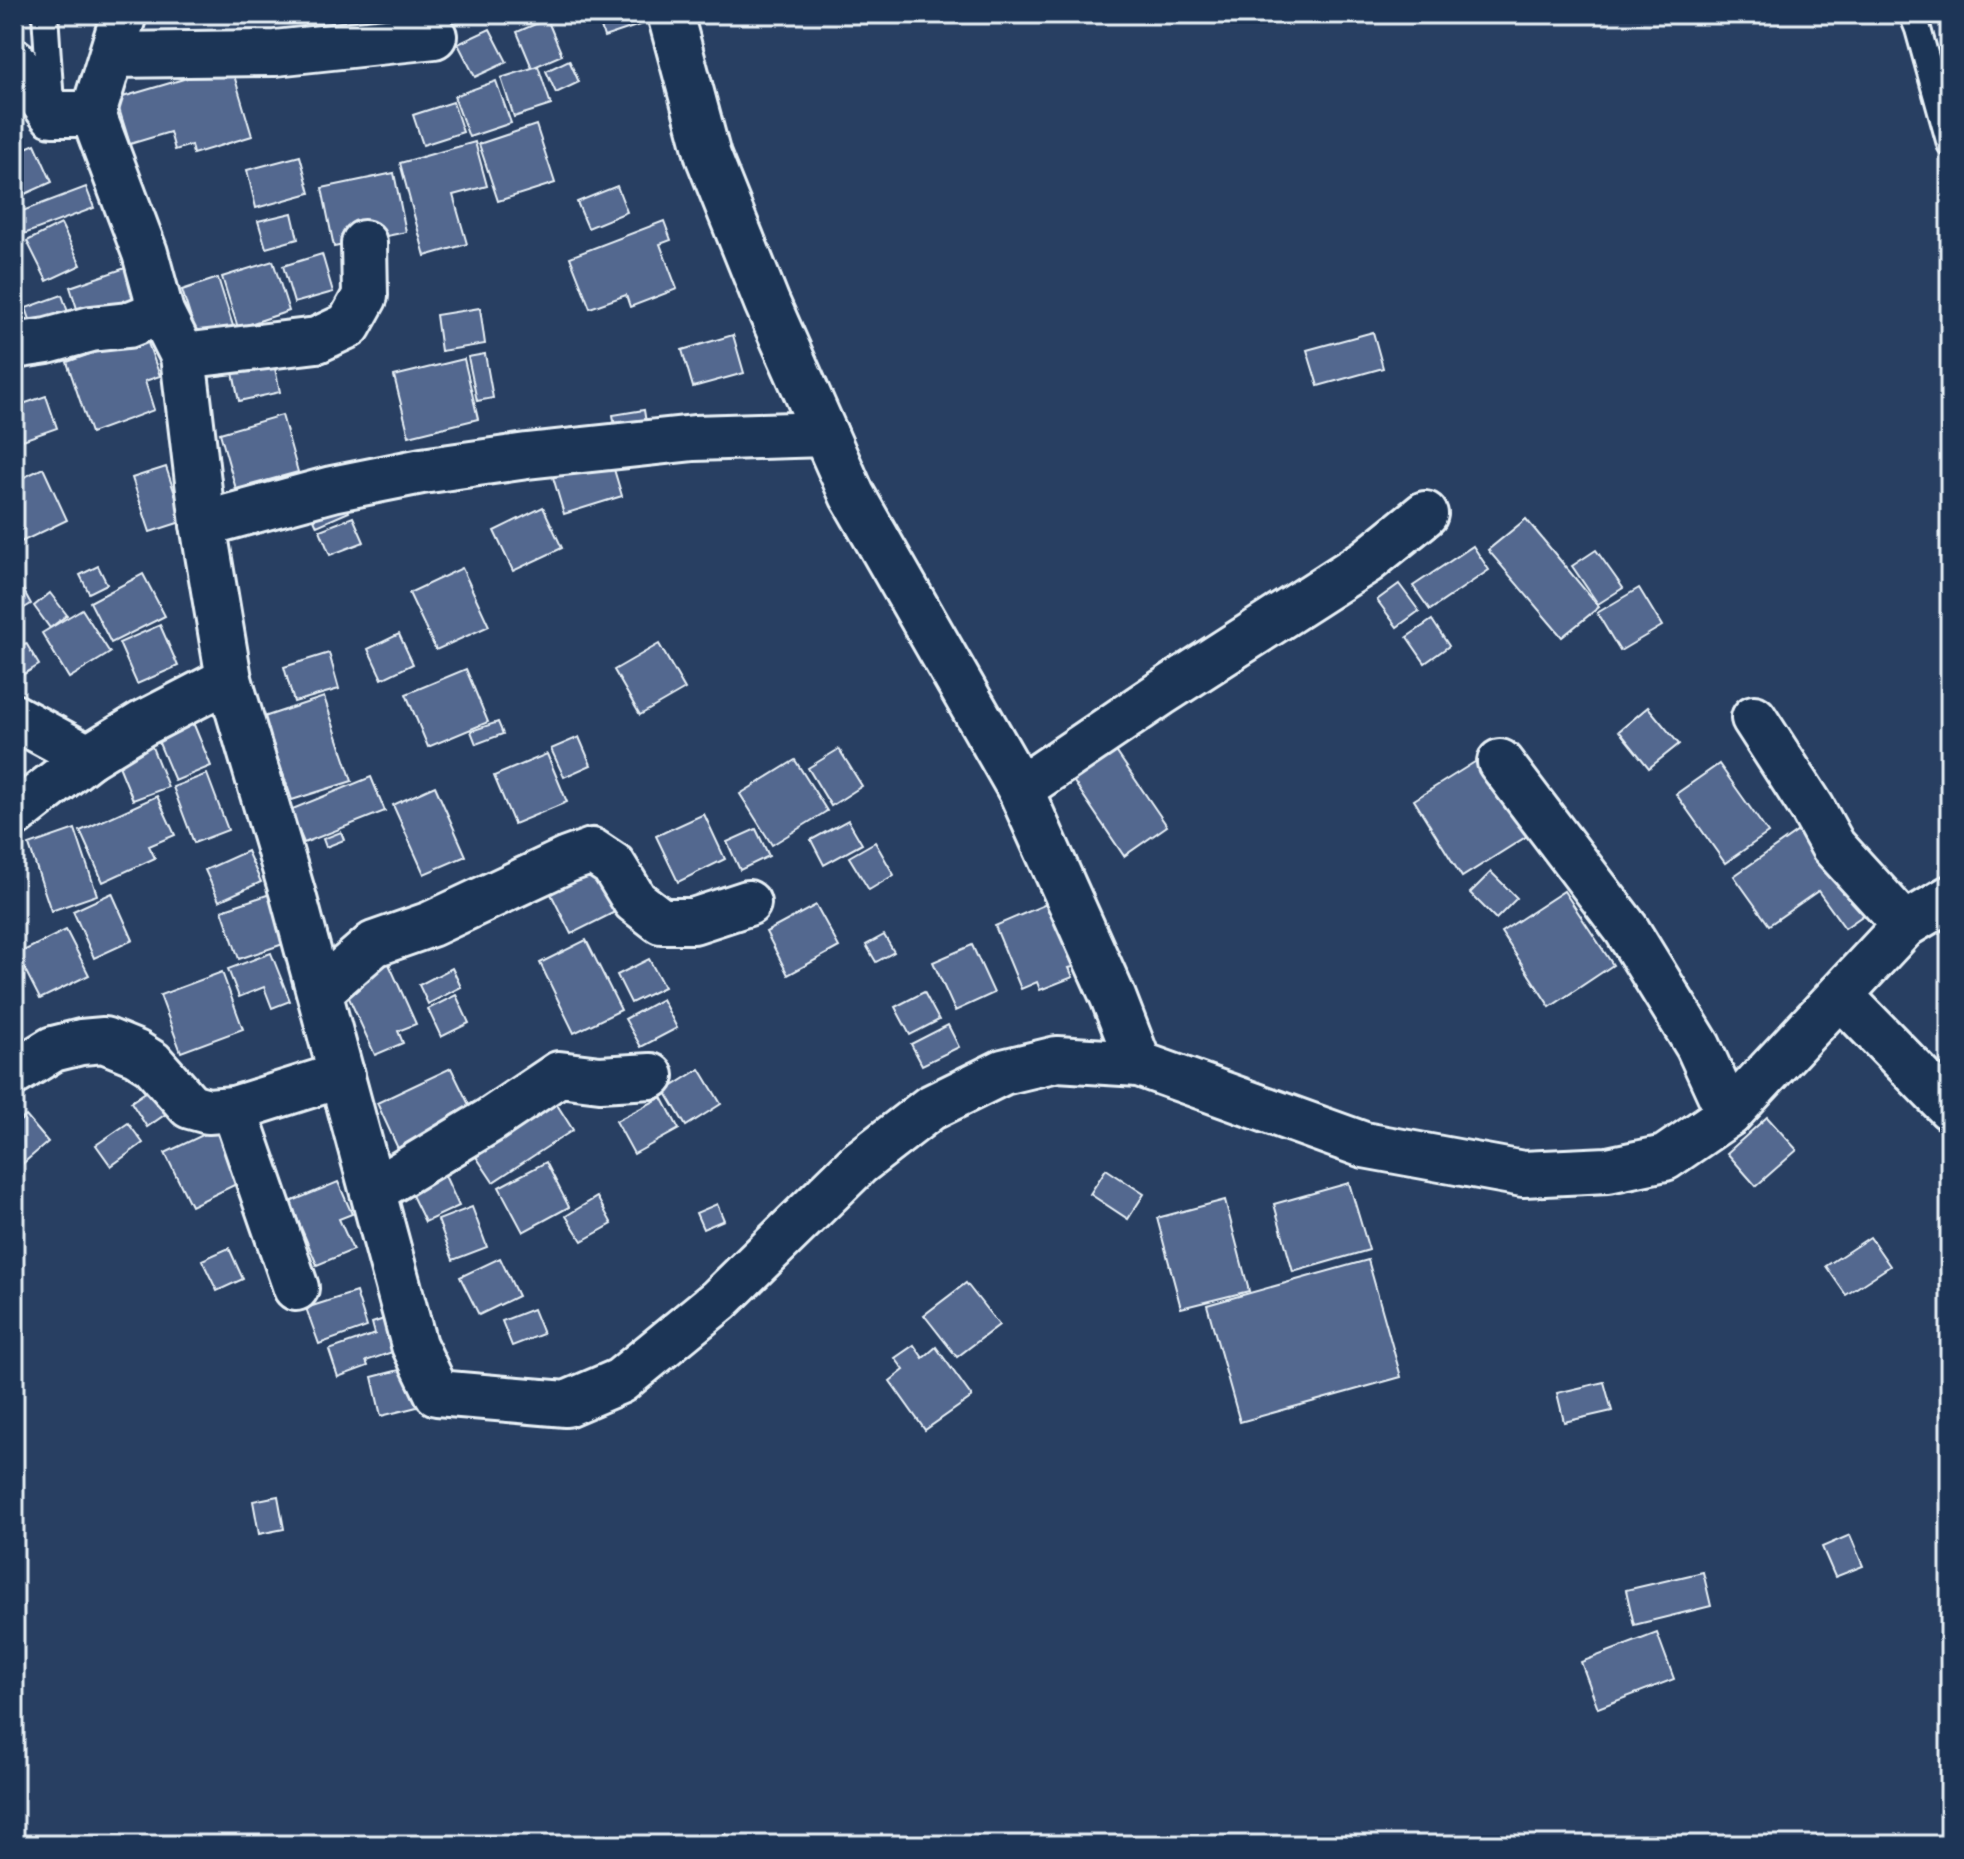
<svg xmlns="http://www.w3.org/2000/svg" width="1964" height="1859" font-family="Dekko,sans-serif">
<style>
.building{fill:#53688f;stroke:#e8f1f8;stroke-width:2}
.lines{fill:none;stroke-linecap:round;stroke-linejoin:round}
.service-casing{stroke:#e8f1f8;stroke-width:30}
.minor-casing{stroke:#e8f1f8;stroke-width:50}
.service{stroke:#1d3557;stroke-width:24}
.minor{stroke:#1d3557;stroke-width:44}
</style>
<rect width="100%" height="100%" fill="#283f62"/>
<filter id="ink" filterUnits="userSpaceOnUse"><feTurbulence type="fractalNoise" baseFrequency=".0125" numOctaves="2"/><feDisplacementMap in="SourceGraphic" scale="16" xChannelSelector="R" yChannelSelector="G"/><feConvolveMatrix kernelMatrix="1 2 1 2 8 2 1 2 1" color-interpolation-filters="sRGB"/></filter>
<g filter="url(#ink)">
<!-- building -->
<g class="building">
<polygon points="597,14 662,14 663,17 604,37"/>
<polygon points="547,19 562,55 532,68 517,32"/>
<polygon points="490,29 507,62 475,77 458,44"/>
<polygon points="569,60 579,82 556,93 546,71"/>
<polygon points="231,65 252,136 193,154 191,145 175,150 170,132 130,144 116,99"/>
<polygon points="538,66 551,105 514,117 501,78"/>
<polygon points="496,81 511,123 469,137 454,96"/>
<polygon points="453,102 463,132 423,145 413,115"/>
<polygon points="536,125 555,183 498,201 479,144"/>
<polygon points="475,142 487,186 453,195 467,244 425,256 400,163"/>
<polygon points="35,144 52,182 14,199 14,153"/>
<polygon points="300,156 310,193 256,208 247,170"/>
<polygon points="394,173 406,232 334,247 322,188"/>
<polygon points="617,186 627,212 588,228 577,202"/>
<polygon points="86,187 94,208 24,234 17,213"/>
<polygon points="292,213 298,239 266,248 258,221"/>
<polygon points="664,221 671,240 660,244 677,289 630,307 626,295 590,308 570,257"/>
<polygon points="61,224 81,265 47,281 27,241"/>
<polygon points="322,254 333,292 294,303 283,266"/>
<polygon points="273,261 289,311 238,328 222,277"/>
<polygon points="131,266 142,301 81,321 70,287"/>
<polygon points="218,278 234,329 198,341 182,290"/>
<polygon points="62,295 69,315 33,328 26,308"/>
<polygon points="480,308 485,344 441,351 436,315"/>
<polygon points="1373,332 1383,368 1318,386 1307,350"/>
<polygon points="145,335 160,376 145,381 154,410 91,433 67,362"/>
<polygon points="733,335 744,373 693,387 682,350"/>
<polygon points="272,354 280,392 239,401 231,363"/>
<polygon points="485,354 493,398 477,401 468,357"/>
<polygon points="464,359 478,419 409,436 394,376"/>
<polygon points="46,396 57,428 14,443 14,407"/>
<polygon points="644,410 648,435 618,441 613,415"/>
<polygon points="282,415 298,472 236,489 220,433"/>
<polygon points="610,456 622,496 564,514 552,474"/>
<polygon points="166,467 184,521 150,532 132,478"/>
<polygon points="43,468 67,520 19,543 14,532 14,482"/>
<polygon points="340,492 349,512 317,526 308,506"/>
<polygon points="543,507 562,548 513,571 494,531"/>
<polygon points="353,517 364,542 330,555 320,530"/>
<polygon points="1526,519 1599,607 1562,637 1488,550"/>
<polygon points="1473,546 1489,570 1430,610 1413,586"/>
<polygon points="1596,550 1623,588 1598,604 1572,566"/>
<polygon points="98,566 107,584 89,593 80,575"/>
<polygon points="462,568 489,626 436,650 409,593"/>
<polygon points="14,573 31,604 14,614"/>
<polygon points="143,574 165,616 111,643 90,602"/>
<polygon points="1399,584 1419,611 1397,627 1377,600"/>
<polygon points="1639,588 1662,626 1620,651 1597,613"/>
<polygon points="50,593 67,615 50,628 34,606"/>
<polygon points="82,609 110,653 69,678 42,633"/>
<polygon points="1432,620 1449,646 1425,663 1407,637"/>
<polygon points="160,625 178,666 137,684 119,643"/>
<polygon points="399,634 413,664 382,679 368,649"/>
<polygon points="26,643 39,665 14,680 14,650"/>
<polygon points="659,644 685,689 640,715 614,670"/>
<polygon points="329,653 339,689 294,702 284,667"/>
<polygon points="466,669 488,722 428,747 406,694"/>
<polygon points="324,697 352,781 292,800 264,717"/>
<polygon points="1648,707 1679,744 1649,768 1619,731"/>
<polygon points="192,720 211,766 175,781 156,736"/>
<polygon points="498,722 503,734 476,744 471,731"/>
<polygon points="148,737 168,787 133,800 113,751"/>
<polygon points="579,737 591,765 564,777 551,749"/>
<polygon points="1111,744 1167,826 1124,856 1068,773"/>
<polygon points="839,749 862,786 831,806 808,768"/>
<polygon points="547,754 567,802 514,824 494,776"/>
<polygon points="1486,755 1535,831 1462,877 1414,800"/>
<polygon points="795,760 827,811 772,845 740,794"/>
<polygon points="1719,764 1768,833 1725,863 1676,794"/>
<polygon points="207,774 228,830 194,843 173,787"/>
<polygon points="371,777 385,811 304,843 290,810"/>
<polygon points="435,786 466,856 424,874 393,805"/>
<polygon points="157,796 175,835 149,846 155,858 103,882 80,831"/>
<polygon points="704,814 725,859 678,882 656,836"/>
<polygon points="848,820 862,844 824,865 811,840"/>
<polygon points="1804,827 1865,914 1845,928 1818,891 1769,925 1734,876"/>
<polygon points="75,829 97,895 51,911 29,845"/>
<polygon points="756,829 769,856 740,870 727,842"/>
<polygon points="341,832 344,840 326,847 323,839"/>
<polygon points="875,842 894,875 869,890 849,857"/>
<polygon points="247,851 261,882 219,901 205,870"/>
<polygon points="598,868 619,910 571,934 550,892"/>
<polygon points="1491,872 1517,898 1496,919 1470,893"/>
<polygon points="1564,891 1613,965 1550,1007 1501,932"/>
<polygon points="276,892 292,941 239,959 222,910"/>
<polygon points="112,893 133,940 94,958 73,911"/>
<polygon points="1051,902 1077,966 1069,968 1073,977 1040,990 1037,982 1021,989 995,926"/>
<polygon points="816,905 839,947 788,975 766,932"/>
<polygon points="66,930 89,975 40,999 17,954"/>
<polygon points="884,935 894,952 876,962 866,945"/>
<polygon points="586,940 621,1010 574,1033 540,963"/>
<polygon points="972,945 994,993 955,1011 933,962"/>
<polygon points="271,953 290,1001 272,1008 264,987 239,997 228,969"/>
<polygon points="385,955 416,1024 398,1031 403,1043 375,1055 339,976"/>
<polygon points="649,959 664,987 631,1003 617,975"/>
<polygon points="452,968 461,987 428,1004 419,985"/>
<polygon points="222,972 243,1029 181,1052 160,995"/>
<polygon points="924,992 939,1020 910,1035 895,1007"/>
<polygon points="456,995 469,1023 441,1037 428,1009"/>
<polygon points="662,999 677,1028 641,1047 625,1019"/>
<polygon points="948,1025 959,1047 922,1065 911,1044"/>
<polygon points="451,1068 475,1117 400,1153 377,1103"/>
<polygon points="700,1069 721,1104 686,1126 665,1091"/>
<polygon points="159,1083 176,1107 147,1127 131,1102"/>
<polygon points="662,1097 679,1129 634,1154 616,1121"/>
<polygon points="554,1100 573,1130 493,1182 473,1152"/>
<polygon points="26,1116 48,1142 20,1166 14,1158 14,1126"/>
<polygon points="1767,1117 1797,1150 1756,1186 1727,1153"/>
<polygon points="128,1123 143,1143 111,1166 96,1145"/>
<polygon points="228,1123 253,1176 191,1206 165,1153"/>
<polygon points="546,1162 569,1207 523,1232 499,1187"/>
<polygon points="442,1169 459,1206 425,1222 407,1185"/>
<polygon points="1106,1169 1144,1194 1128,1219 1090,1194"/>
<polygon points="338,1182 352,1214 339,1219 353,1250 317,1265 290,1202"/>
<polygon points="1349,1183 1369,1250 1293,1272 1274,1204"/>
<polygon points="597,1197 612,1224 582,1241 566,1216"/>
<polygon points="1225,1200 1249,1291 1181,1308 1157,1218"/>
<polygon points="717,1204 724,1220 703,1229 696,1213"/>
<polygon points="472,1207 487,1247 453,1260 438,1220"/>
<polygon points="1870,1237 1890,1266 1846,1295 1826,1266"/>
<polygon points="229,1248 243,1279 217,1291 202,1260"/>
<polygon points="500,1258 518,1296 479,1315 460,1277"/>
<polygon points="1368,1260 1401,1377 1240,1422 1207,1305"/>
<polygon points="966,1283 999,1325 957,1357 924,1315"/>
<polygon points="356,1292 367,1327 319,1344 306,1308"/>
<polygon points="533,1309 543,1334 512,1346 502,1321"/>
<polygon points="390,1317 401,1349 366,1361 368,1366 338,1377 329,1350 375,1334 372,1323"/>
<polygon points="914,1345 923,1358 936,1347 972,1397 925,1430 890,1381 904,1370 895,1358"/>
<polygon points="415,1366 425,1405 381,1416 372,1377"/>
<polygon points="1604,1382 1612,1411 1564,1422 1557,1393"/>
<polygon points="278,1496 284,1529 259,1534 253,1501"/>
<polygon points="1850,1535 1863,1566 1835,1577 1822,1547"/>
<polygon points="1703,1572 1711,1606 1634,1625 1626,1590"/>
<polygon points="1657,1633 1674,1679 1598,1708 1581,1662"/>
<polygon points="725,1834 736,1845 713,1845"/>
</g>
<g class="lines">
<defs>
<g id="service">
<polyline points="45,14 51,103"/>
<polyline points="1912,14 1918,29 1950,144"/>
</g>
<g id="minor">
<polyline points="124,14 93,114 145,253 161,312 183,356 203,524 229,679 293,895 414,1345 437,1393 566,1404 620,1381 719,1300 859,1163 930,1108 1003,1072 1057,1059 1139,1064 1364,1145 1523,1174 1608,1170 1665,1158 1729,1114 1905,925 1950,898"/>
<polyline points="670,14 708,156 767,303 825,434 852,495 1020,789 1113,997 1139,1064"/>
<polyline points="112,55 275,53 434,36"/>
<polyline points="14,61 52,114 93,114"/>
<polyline points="14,346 47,341 91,329 128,325 161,312"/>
<polyline points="183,356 317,340 349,325 365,296 364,243"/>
<polyline points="203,524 332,489 422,471 527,456 694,438 825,434"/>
<polyline points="14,717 88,757"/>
<polyline points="1754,718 1812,808 1833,846 1905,925"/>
<polyline points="1500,762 1627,930 1698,1046 1729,1114"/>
<polyline points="1020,789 1160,694 1367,561 1425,514"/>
<polyline points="14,815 88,757 142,724 229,679"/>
<polyline points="320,991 374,944 431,924 567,860 592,851 613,865 635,901 661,921 693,921 748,903"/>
<polyline points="1840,995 1950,1108"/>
<polyline points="14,1073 53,1049 81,1042 104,1040 136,1053 152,1063 190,1106 208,1111 234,1109 342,1075"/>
<polyline points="234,1109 296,1288"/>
<polyline points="373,1191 489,1121 559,1074 600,1079 651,1076"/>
</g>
</defs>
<!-- service casing -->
<use href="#service" class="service-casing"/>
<!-- minor casing -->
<use href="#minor" class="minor-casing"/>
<!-- service -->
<use href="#service" class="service"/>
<!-- minor -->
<use href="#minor" class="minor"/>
</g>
</g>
<!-- margin -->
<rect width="1964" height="1859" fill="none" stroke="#1d3557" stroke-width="48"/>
<rect x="24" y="24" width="1916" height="1811" fill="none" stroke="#e8f1f8" stroke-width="3" filter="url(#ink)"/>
</svg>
